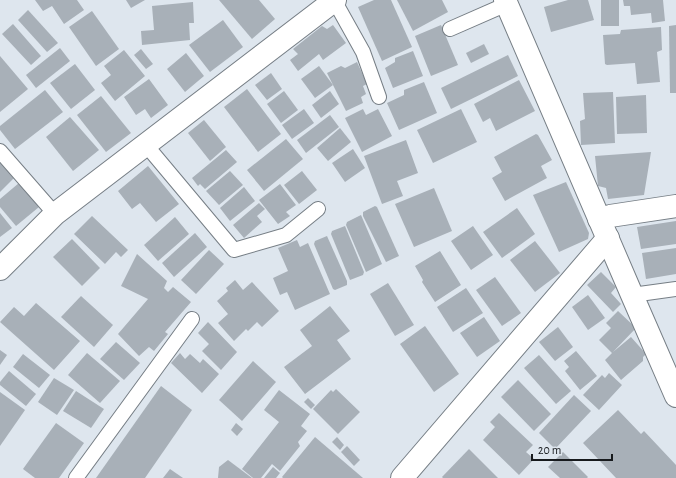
<svg xmlns="http://www.w3.org/2000/svg" width="676" height="478" font-family="'Alegreya Sans',sans-serif">
<style>
.building{fill:#a8b0b8}
.lines{fill:none;stroke-linecap:round;stroke-linejoin:round}
.service-casing{stroke:#767e85;stroke-width:16}
.minor-casing{stroke:#767e85;stroke-width:24}
.service{stroke:#fff;stroke-width:14}
.minor{stroke:#fff;stroke-width:22}
</style>
<rect width="100%" height="100%" fill="#dee6ee"/>
<!-- building -->
<g class="building">
<polygon points="35,0 77,0 84,10 64,24 52,6 43,11"/>
<polygon points="126,0 145,0 131,8"/>
<polygon points="219,0 259,0 275,19 252,39"/>
<polygon points="374,0 391,0 412,47 382,61 358,7"/>
<polygon points="397,0 442,0 448,12 413,31"/>
<polygon points="568,0 588,0 594,20 551,32 544,7"/>
<rect x="601" y="0" width="18" height="26"/>
<polygon points="623,0 663,0 665,21 652,23 651,13 631,15 630,6 624,6"/>
<polygon points="193,2 194,23 189,23 190,40 142,45 141,31 154,30 152,6"/>
<polygon points="28,10 58,43 47,52 18,20"/>
<polygon points="92,11 119,49 96,66 69,27"/>
<polygon points="223,20 243,47 210,72 189,45"/>
<polygon points="13,24 41,56 31,65 2,34"/>
<polygon points="333,25 346,43 323,60 319,54 298,71 290,60 298,54 293,49 322,26 327,29"/>
<polygon points="441,25 458,65 431,76 415,36"/>
<polygon points="676,25 676,93 670,93 669,26"/>
<polygon points="661,27 662,50 657,52 660,82 637,84 635,63 607,65 605,64 603,35 620,34 621,30"/>
<polygon points="484,44 489,54 471,63 466,53"/>
<polygon points="60,48 70,61 36,88 26,75"/>
<polygon points="141,49 153,64 146,69 134,55"/>
<polygon points="124,50 145,76 115,101 101,83 111,75 104,66"/>
<polygon points="413,51 423,76 393,88 385,68 395,62 395,58"/>
<polygon points="186,53 204,76 185,92 167,69"/>
<polygon points="508,55 518,76 451,109 441,88"/>
<polygon points="0,56 28,89 0,112"/>
<polygon points="357,62 367,84 363,86 366,94 361,97 363,103 346,111 327,73 341,66 345,68"/>
<polygon points="75,64 95,90 71,109 50,83"/>
<polygon points="319,66 333,85 315,98 301,79"/>
<polygon points="271,73 282,89 267,100 255,85"/>
<polygon points="149,79 168,105 151,118 145,109 136,115 124,97"/>
<polygon points="519,80 535,111 496,131 490,118 483,122 474,104"/>
<polygon points="424,82 437,113 399,130 387,103 404,95 404,90"/>
<polygon points="247,89 281,134 258,152 224,107"/>
<polygon points="45,90 63,112 15,149 0,130 0,126"/>
<polygon points="284,91 298,110 281,123 267,104"/>
<polygon points="330,91 339,104 321,118 312,105"/>
<polygon points="613,92 615,143 581,145 580,121 585,119 583,93"/>
<polygon points="646,95 647,133 617,134 616,97"/>
<polygon points="101,96 131,133 106,152 77,115"/>
<polygon points="304,109 314,123 292,139 282,125"/>
<polygon points="363,109 366,115 378,109 392,136 362,152 345,118"/>
<polygon points="461,109 477,142 433,163 417,130"/>
<polygon points="330,115 339,127 306,153 297,140"/>
<polygon points="70,117 99,150 73,171 46,137"/>
<polygon points="204,120 226,147 210,161 188,133"/>
<polygon points="340,128 351,142 328,161 317,148"/>
<polygon points="536,134 538,135 552,160 541,166 547,178 505,201 492,178 502,172 494,157"/>
<polygon points="286,139 303,159 264,191 247,170"/>
<polygon points="406,140 418,173 397,181 403,196 382,204 364,156"/>
<polygon points="353,149 365,168 345,182 332,163"/>
<polygon points="226,150 237,162 205,189 200,184 198,186 192,178"/>
<polygon points="651,152 644,195 608,199 606,188 598,186 595,156"/>
<polygon points="0,161 15,177 0,192"/>
<polygon points="148,166 179,204 156,222 140,203 132,209 118,191"/>
<polygon points="230,171 243,185 219,205 206,191"/>
<polygon points="302,171 317,190 299,204 284,185"/>
<polygon points="566,182 589,233 588,239 559,252 533,195"/>
<polygon points="19,183 39,207 16,226 0,207 0,199"/>
<polygon points="280,184 296,205 286,212 290,216 278,224 259,200"/>
<polygon points="244,187 255,201 230,221 220,208"/>
<polygon points="434,188 452,231 414,247 395,204"/>
<polygon points="259,203 265,209 257,216 262,222 244,238 233,225"/>
<polygon points="375,206 377,207 399,256 386,262 363,216 363,212"/>
<polygon points="517,208 535,234 502,258 483,232"/>
<polygon points="0,213 12,228 0,237"/>
<polygon points="361,215 382,264 366,272 346,225 347,222"/>
<polygon points="92,216 128,250 121,257 116,252 105,264 74,234"/>
<polygon points="175,217 189,234 158,261 144,245"/>
<polygon points="676,221 676,244 641,249 637,227"/>
<polygon points="345,226 364,272 363,275 350,280 331,234 332,231"/>
<polygon points="473,226 493,255 471,270 451,241"/>
<polygon points="195,233 207,247 174,277 162,263"/>
<polygon points="327,236 347,281 347,285 335,290 333,289 314,244 315,241"/>
<polygon points="72,239 100,268 82,286 53,257"/>
<polygon points="297,240 300,247 308,243 330,294 295,310 287,292 280,295 273,278 288,271 278,248"/>
<polygon points="535,241 560,273 535,292 510,260"/>
<polygon points="676,248 676,274 646,279 642,253"/>
<polygon points="209,250 224,264 196,294 181,280"/>
<polygon points="440,251 461,285 435,302 422,282 423,280 415,266"/>
<polygon points="137,254 167,281 164,288 168,292 173,287 191,302 165,332 168,334 154,351 149,347 139,356 118,334 148,299 121,286"/>
<polygon points="601,272 616,287 611,293 621,304 613,312 587,285"/>
<polygon points="495,277 521,313 502,326 476,290"/>
<polygon points="235,280 243,290 252,282 279,311 262,327 257,322 248,331 246,329 234,341 218,323 228,314 217,301 228,291 226,288"/>
<polygon points="388,283 414,325 395,336 370,294"/>
<polygon points="466,288 483,313 453,332 437,307"/>
<polygon points="588,295 605,318 588,330 572,307"/>
<polygon points="81,296 113,325 94,347 61,317"/>
<polygon points="36,303 80,341 54,370 0,322 14,307 24,316"/>
<polygon points="330,306 350,331 337,340 351,359 305,394 284,367 312,346 300,330"/>
<polygon points="618,311 636,328 613,352 631,337 646,354 643,357 643,361 621,380 605,360 612,353 599,340 611,328 606,323"/>
<polygon points="484,317 500,341 477,357 460,333"/>
<polygon points="208,322 237,352 221,370 202,351 209,344 198,333"/>
<polygon points="425,326 459,374 434,392 400,344"/>
<polygon points="558,327 573,347 555,361 539,342"/>
<polygon points="116,342 140,363 124,380 100,359"/>
<polygon points="0,350 7,355 0,365"/>
<polygon points="576,351 597,376 580,390 565,371 569,367 564,361"/>
<polygon points="87,353 120,381 100,403 68,375"/>
<polygon points="180,353 185,359 190,354 200,363 203,359 219,374 202,393 171,363"/>
<polygon points="23,354 50,375 39,388 13,367"/>
<polygon points="539,355 571,391 556,404 524,368"/>
<polygon points="253,361 276,382 242,421 219,400"/>
<polygon points="9,371 36,394 26,406 0,385 0,382"/>
<polygon points="609,373 622,385 599,410 583,395 602,375 605,378"/>
<polygon points="54,378 74,390 57,415 38,402"/>
<polygon points="518,380 551,414 534,431 501,397"/>
<polygon points="161,386 192,410 145,478 96,478"/>
<polygon points="336,389 360,412 338,434 313,409 331,390 333,392"/>
<polygon points="279,390 310,414 301,426 307,431 298,442 300,446 280,471 272,464 261,478 253,478 242,469 279,422 264,410"/>
<polygon points="76,391 104,409 91,428 63,411"/>
<polygon points="0,392 25,410 0,446"/>
<polygon points="574,395 591,411 555,449 539,433"/>
<polygon points="308,398 315,405 311,409 304,402"/>
<polygon points="618,410 641,434 644,431 676,465 676,478 616,478 583,443"/>
<polygon points="499,413 533,445 526,452 534,459 519,475 483,440 495,427 490,422"/>
<polygon points="56,423 84,443 59,478 35,478 23,469"/>
<polygon points="236,423 243,429 237,436 231,430"/>
<polygon points="315,437 363,478 283,478 282,477"/>
<polygon points="337,437 344,445 340,450 332,442"/>
<polygon points="347,446 360,460 354,466 341,452"/>
<polygon points="469,449 498,478 443,478 442,477"/>
<polygon points="563,452 588,477 587,478 560,478 548,467"/>
<polygon points="228,460 252,478 218,478 219,467"/>
<polygon points="273,467 280,473 276,478 264,478"/>
<polygon points="170,469 183,478 163,478"/>
</g>
<g class="lines">
<defs>
<g id="service">
<polyline points="334,0 363,52 379,97"/>
<polyline points="450,29 507,4"/>
<polyline points="146,145 234,250 286,235 318,209"/>
<polyline points="0,151 55,214"/>
<polyline points="632,295 676,289"/>
<polyline points="76,478 192,319"/>
</g>
<g id="minor">
<polyline points="505,0 632,295 676,396"/>
<polyline points="599,219 610,216 676,206"/>
<polyline points="0,269 55,214 335,0"/>
<polyline points="402,478 608,238"/>
</g>
</defs>
<!-- service casing -->
<use href="#service" class="service-casing"/>
<!-- minor casing -->
<use href="#minor" class="minor-casing"/>
<!-- service -->
<use href="#service" class="service"/>
<!-- minor -->
<use href="#minor" class="minor"/>
</g>
<!-- scale -->
<path d="M532 454v6h80v-6" fill="none" stroke="#171a1d" stroke-width="2"/>
<text x="538" y="454" font-size="12" fill="#171a1d" stroke="#dee6ee" stroke-width="3" paint-order="stroke">20 m</text>
</svg>
